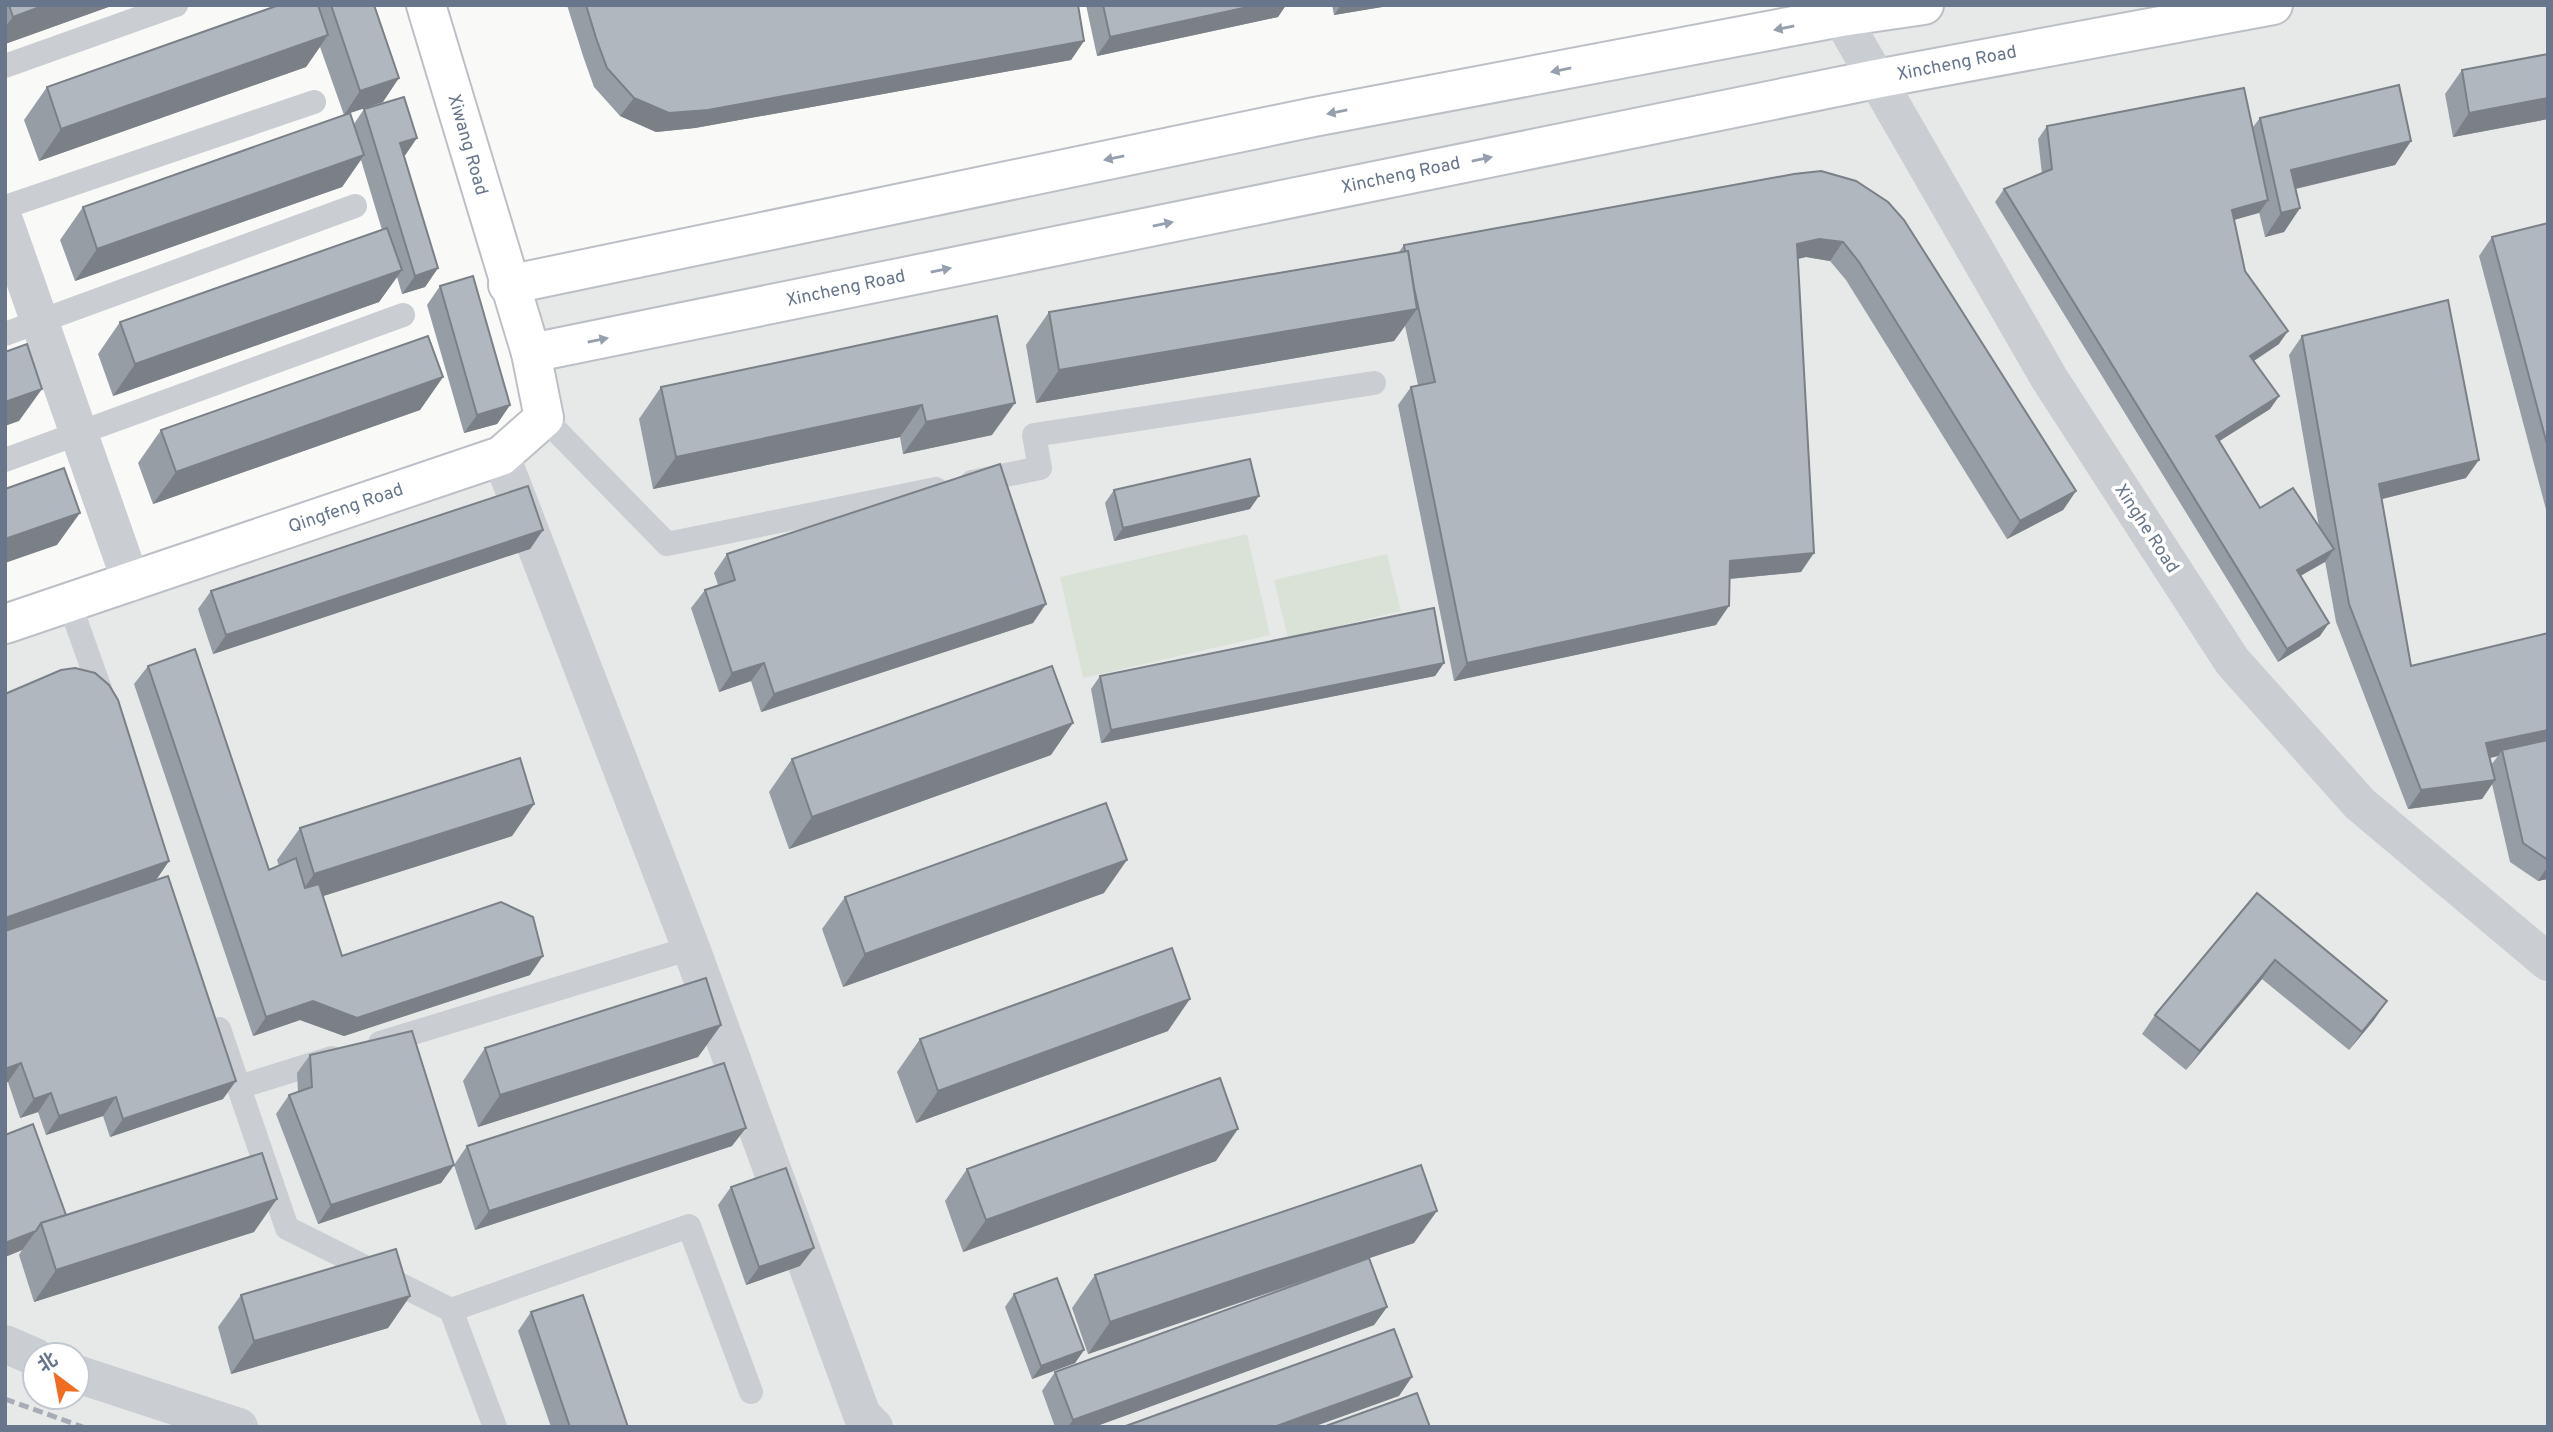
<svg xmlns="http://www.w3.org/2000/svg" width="2553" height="1432" font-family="Overpass,'Noto Sans SC',sans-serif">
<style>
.built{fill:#e7e9e8;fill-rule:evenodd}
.green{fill:#dae2d8}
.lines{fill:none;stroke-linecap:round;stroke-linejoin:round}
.secondary-casing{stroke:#bcc0c6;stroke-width:42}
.lane{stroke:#cacdd1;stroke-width:24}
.street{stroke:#cacdd1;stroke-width:38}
.secondary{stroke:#fff;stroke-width:38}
.rail{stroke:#a8adb5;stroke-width:5;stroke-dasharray:10 5;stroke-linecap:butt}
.wall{fill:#979da4;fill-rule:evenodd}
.shaded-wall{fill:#7b8086}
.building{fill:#b0b7bf;stroke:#7b8086;stroke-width:2}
.oneway{fill:#959fae}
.labels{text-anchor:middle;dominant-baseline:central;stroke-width:7;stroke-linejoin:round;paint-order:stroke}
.street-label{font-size:18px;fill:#67768b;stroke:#fff}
</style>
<rect width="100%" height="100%" fill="#f9faf7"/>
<!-- built -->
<path class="built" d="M1907,5H2548V1427H5V624L131,582L544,418L508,285ZM35,1355H77V1397H35Z"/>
<!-- green -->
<g class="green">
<polygon points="1247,534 1270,635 1083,678 1060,577"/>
<polygon points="1387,554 1401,611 1288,638 1274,580"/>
</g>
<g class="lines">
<defs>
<g id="secondary">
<polyline points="508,285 1314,117 1841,17 1924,5"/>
<polyline points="531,353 1876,79 2273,5"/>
<polyline points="5,624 501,456 544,418 531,353 426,5"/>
</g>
</defs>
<!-- secondary casing -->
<use href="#secondary" class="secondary-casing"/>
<!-- lane -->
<g class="lane">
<polyline points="5,66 176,5"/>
<polyline points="5,207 314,102"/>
<polyline points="5,334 355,206"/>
<polyline points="544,418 667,544 936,489"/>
<polyline points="5,460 403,315"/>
<polyline points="972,482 1040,468 1034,435 1374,383"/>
<polyline points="69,602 105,703"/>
<polyline points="219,1029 287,1228 451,1310 495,1427"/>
<polyline points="380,1043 691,948"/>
<polyline points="239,1087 332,1058"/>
<polyline points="451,1310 689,1226 751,1392"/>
</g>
<!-- street -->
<g class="street">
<polyline points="1839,5 1841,17 2049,378 2232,661 2360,804 2548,962"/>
<polyline points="5,223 131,582"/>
<polyline points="501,456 691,948 862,1415 874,1427"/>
<polyline points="5,1344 35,1357"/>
<polyline points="77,1374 239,1427"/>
</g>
<!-- secondary -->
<use href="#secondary" class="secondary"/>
<!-- rail -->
<polyline class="rail" points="5,1399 83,1427"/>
</g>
<!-- wall -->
<g class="wall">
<polygon points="5,5 114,5 5,44"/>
<polygon points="279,5 374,5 383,102 344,115 320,47 306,67 39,161 24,120 47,87"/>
<polygon points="567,5 1078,5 1084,41 1071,60 695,128 656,132 620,116 594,87 583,56"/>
<polygon points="1086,5 1286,5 1278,17 1097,56"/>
<polygon points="1332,5 1394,5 1334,15"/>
<polygon points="2548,54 2548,119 2453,137 2445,94 2462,70"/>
<polygon points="364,109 404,156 438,268 425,287 402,294 397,277 379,302 113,396 98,354 120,322 382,230 361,160 342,187 75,281 60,240 83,207 354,124"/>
<path d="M2260,118L2411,141L2395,165L2296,189L2300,208L2284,232L2265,237L2259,212L2234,220L2245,271L2279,344L2254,361L2279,396L2270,409L2219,441L2260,508L2319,527L2289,355L2302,336L2466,478L2382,499L2411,666L2548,633V879L2538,881L2510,862L2492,784L2482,799L2408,809L2336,622L2325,561L2300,576L2320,636L2278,662L1995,202L2004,189L2042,174L2038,139L2047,126L2252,128ZM2498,756L2491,765L2490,758Z"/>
<polygon points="1794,174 2076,491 2063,510 2007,539 1846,280 1830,261 1806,257 1798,259 1801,572 1729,579 1716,625 1454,681 1398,405 1411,387 1418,385 1405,326 1394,341 1036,403 1026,345 1049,312 1399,252 1404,245"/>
<polygon points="2548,223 2548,517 2479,256 2492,237"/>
<polygon points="440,286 510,405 497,424 464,433 427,305"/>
<polygon points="997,316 992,435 903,454 900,437 653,489 639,419 661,387"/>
<polygon points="443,377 420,410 153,504 138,463 161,430"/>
<polygon points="1114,490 1250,509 1114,541 1105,503"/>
<polygon points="543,530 530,549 213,654 198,609 211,591"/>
<polygon points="727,554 1033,623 761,712 751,681 719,692 691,608 705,590 718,585 714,573"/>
<polygon points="1444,663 1435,676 1101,743 1091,689 1100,676"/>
<polygon points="148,666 269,870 279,866 277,860 300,828 534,804 512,836 323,896 342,956 530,975 344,1036 300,1020 253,1036 134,684"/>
<polygon points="5,694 169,861 156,880 88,903 223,1099 110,1137 103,1116 46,1135 38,1112 20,1118 8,1082 5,1083"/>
<polygon points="1051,755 789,849 769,792 792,759"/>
<polygon points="1104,893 843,987 822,929 845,897"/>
<polygon points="2257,893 2374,1020 2349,1050 2262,979 2186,1070 2142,1034 2155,1015"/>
<polygon points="721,1025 698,1057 478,1127 463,1081 485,1048"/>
<polygon points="1168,1031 916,1123 897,1072 920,1039"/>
<polygon points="310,1055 454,1165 441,1183 318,1224 276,1114 289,1095 298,1092 297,1073"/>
<polygon points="5,1135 66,1215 254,1232 34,1302 19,1255 22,1250 5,1257"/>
<polygon points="467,1146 732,1146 475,1230 454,1165"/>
<polygon points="1216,1161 963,1252 945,1201 967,1169"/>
<polygon points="731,1187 800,1266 746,1285 718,1205"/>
<polygon points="1414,1243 1369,1258 1387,1307 1374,1325 1094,1427 1055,1427 1042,1391 1055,1372 1358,1263 1088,1354 1072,1308 1095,1275"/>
<polygon points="1014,1294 1084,1350 1075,1363 1032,1379 1005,1307"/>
<polygon points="241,1295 410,1296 388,1328 231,1374 218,1327"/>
<polygon points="531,1312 628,1427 551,1427 518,1331"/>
</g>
<!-- shaded-wall -->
<g class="shaded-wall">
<polygon points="45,5 114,5 5,44 5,27 13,17"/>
<polygon points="1257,5 1286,5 1278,17 1097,56 1110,37"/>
<polygon points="1341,5 1394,5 1334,15"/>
<polygon points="328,35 306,67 39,161 61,129"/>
<polygon points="1084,41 1071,60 695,128 656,132 620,116 634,98"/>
<polygon points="399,78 383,102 344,115 360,91"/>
<polygon points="2548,98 2548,119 2453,137 2469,113"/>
<polygon points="417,138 404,157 400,143"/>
<polygon points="2411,141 2395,165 2277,193 2291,170"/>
<polygon points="364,155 342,187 75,281 97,249"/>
<polygon points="2268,200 2259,213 2223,223 2232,210"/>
<polygon points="2300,208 2284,232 2265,237 2281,213"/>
<polygon points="1819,239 1843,242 1830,261 1806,257 1784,262 1797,244"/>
<polygon points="438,268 425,287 402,294 415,276"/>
<polygon points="402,270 379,302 113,396 135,364"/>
<polygon points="1417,309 1394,341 1036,403 1059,370"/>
<polygon points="2288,331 2279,344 2241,369 2250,356"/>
<polygon points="443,377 420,410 153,504 176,472"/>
<polygon points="42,389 19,421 5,426 5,402"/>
<polygon points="2279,396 2270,409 2207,449 2216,436"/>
<polygon points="1015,403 992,435 903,454 926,422"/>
<polygon points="510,405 497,424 464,433 477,415"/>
<polygon points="922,405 900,437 653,489 676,457"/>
<polygon points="2479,460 2466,478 2366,503 2379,484"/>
<polygon points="2076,491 2063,510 2007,539 2020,521"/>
<polygon points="1259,496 1250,509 1114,541 1123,528"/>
<polygon points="80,513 57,545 5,563 5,539"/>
<polygon points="543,530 530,549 213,654 226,635"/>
<polygon points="2334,549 2325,562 2288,583 2297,570"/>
<polygon points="1814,553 1801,572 1717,580 1730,561"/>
<polygon points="1046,604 1033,623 761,712 774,694"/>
<polygon points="1729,606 1716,625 1454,681 1467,663"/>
<polygon points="2329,623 2320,636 2278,662 2287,649"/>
<polygon points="764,663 751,681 719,692 732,673"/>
<polygon points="1444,663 1435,676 1101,743 1111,730"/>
<polygon points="1073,723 1051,755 789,849 812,817"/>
<polygon points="2548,730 2548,745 2502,750 2498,756 2473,762 2486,743"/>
<polygon points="2495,780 2482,799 2408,809 2421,790"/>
<polygon points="534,804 512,836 292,906 314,874"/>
<polygon points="1127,860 1104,893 843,987 865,954"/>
<polygon points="169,861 156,880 5,932 5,918"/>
<polygon points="2548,866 2548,879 2538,881"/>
<polygon points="543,956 530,975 344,1036 300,1020 253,1036 266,1017 313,1001"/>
<polygon points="2275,960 2262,979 2186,1070 2200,1051"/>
<polygon points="1190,999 1168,1031 916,1123 938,1091"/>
<polygon points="2387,1001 2374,1020 2349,1050 2362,1032"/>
<polygon points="721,1025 698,1057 478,1127 500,1095"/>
<polygon points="21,1063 8,1082 5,1083 5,1069"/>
<polygon points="236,1081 223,1099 110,1137 123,1119"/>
<polygon points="51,1093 38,1112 20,1118 34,1099"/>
<polygon points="116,1097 103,1116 46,1135 59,1116"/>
<polygon points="746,1128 732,1146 475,1230 489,1211"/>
<polygon points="1238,1129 1216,1161 963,1252 986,1220"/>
<polygon points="454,1165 441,1183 318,1224 331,1205"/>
<polygon points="277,1199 254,1232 34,1302 56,1270"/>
<polygon points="1437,1211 1414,1243 1088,1354 1110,1322"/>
<polygon points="36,1231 22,1250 5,1257 5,1243"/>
<polygon points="814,1248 800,1266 746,1285 759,1267"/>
<polygon points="410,1296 388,1328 231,1374 254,1341"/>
<polygon points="1387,1307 1374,1325 1094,1427 1068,1427 1073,1420"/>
<polygon points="1084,1350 1075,1363 1032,1379 1041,1366"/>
<polygon points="1412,1377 1399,1396 1313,1427 1274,1427"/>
</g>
<!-- building -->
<g class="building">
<polygon points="9,5 45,5 13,17"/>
<polygon points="279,5 318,5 328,35 61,129 47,87"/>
<polygon points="331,5 374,5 399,78 360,91"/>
<polygon points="586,5 1078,5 1084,41 708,110 669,113 634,98 607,68 596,38"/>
<polygon points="1103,5 1257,5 1110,37"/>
<polygon points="2548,54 2548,98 2469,113 2462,70"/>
<polygon points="2399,85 2411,141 2291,170 2300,208 2281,213 2260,118"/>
<polygon points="2244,88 2268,200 2232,210 2245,271 2288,331 2250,356 2279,396 2216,436 2260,508 2293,488 2334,549 2297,570 2329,623 2287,649 2004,189 2052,169 2047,126"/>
<polygon points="404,97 417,138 400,143 438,268 415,276 364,109"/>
<polygon points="350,113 364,155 97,249 83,207"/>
<polygon points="1821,171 1856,181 1888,202 1904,220 2076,491 2020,521 1859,262 1843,242 1819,239 1797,244 1814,553 1730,561 1729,606 1467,663 1411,387 1435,382 1414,288 1408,251 1405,251 1404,245 1794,174"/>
<polygon points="2548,223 2548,448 2492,237"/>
<polygon points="387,228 402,270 135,364 120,322"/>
<polygon points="1408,251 1417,309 1059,370 1049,312"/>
<polygon points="473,276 510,405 477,415 440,286"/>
<polygon points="2448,300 2479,460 2379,484 2411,666 2548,633 2548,730 2486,743 2495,780 2421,790 2349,604 2302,336"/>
<polygon points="997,316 1015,403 926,422 922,405 676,457 661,387"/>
<polygon points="428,336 443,377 176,472 161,430"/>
<polygon points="27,344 42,389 5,402 5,352"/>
<polygon points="1250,459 1259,496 1123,528 1114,490"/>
<polygon points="1000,464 1046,604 774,694 764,663 732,673 705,590 735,580 727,554"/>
<polygon points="64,468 80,513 5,539 5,489"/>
<polygon points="528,486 543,530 226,635 211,591"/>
<polygon points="1434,608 1444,663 1111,730 1100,676"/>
<polygon points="195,649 269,870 296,858 305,888 319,884 342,956 501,902 533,917 543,956 357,1018 313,1001 266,1017 148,666"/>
<polygon points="1052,666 1073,723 812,817 792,759"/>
<polygon points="75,668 95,673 109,685 118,700 169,861 5,918 5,694 61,670"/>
<polygon points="2548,740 2548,860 2523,843 2502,750"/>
<polygon points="520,758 534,804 314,874 300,828"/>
<polygon points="1106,803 1127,860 865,954 845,897"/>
<polygon points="168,876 236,1081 123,1119 116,1097 59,1116 51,1093 34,1099 21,1063 5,1069 5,931"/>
<polygon points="2257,893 2387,1001 2362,1032 2275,960 2200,1051 2155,1015"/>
<polygon points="1172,948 1190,999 938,1091 920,1039"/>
<polygon points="706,978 721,1025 500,1095 485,1048"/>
<polygon points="412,1031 454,1165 331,1205 289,1095 312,1087 310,1055"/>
<polygon points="724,1063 746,1128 489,1211 467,1146"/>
<polygon points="1220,1078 1238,1129 986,1220 967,1169"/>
<polygon points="33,1124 66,1215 41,1223 36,1231 5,1243 5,1135"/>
<polygon points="262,1153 277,1199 56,1270 41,1223"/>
<polygon points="1421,1165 1437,1211 1110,1322 1095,1275"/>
<polygon points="786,1168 814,1248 759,1267 731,1187"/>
<polygon points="396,1249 410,1296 254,1341 241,1295"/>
<polygon points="1369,1258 1387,1307 1073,1420 1055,1372"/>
<polygon points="1057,1278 1084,1350 1041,1366 1014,1294"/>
<polygon points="583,1295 628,1427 570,1427 531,1312"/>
<polygon points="1394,1329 1412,1377 1274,1427 1123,1427"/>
<polygon points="1417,1393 1430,1427 1323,1427"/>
</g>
<!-- one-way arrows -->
<defs><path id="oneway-solid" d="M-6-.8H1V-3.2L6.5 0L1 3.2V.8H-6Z" transform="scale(1.75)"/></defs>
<g class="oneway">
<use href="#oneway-solid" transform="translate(1784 28) rotate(169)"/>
<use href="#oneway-solid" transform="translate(1561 70) rotate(169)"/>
<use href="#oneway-solid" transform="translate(1337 112) rotate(169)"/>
<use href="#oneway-solid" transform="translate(1114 158) rotate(168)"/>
<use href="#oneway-solid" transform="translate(1482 159) rotate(-12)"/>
<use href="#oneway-solid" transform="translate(1163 224) rotate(-12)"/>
<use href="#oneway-solid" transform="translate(941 270) rotate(-12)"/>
<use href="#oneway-solid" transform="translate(598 340) rotate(-12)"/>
</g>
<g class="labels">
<!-- street labels -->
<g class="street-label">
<text transform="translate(1957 64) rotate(-11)">Xincheng Road</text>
<text transform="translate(467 145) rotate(74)">Xiwang Road</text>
<text transform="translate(1401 176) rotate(-12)">Xincheng Road</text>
<text transform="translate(846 289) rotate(-12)">Xincheng Road</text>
<text transform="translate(346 509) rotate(-19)">Qingfeng Road</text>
<text transform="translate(2146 529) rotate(57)">Xinghe Road</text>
</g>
</g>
<!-- border -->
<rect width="2553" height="1432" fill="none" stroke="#67768b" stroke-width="14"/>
<!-- north arrow -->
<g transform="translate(56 1376) rotate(328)"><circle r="33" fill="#ffffff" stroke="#c2c8d1" stroke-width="2"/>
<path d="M0-5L12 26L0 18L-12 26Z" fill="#f06c21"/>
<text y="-10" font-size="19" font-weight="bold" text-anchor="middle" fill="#67768b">北</text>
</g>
</svg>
